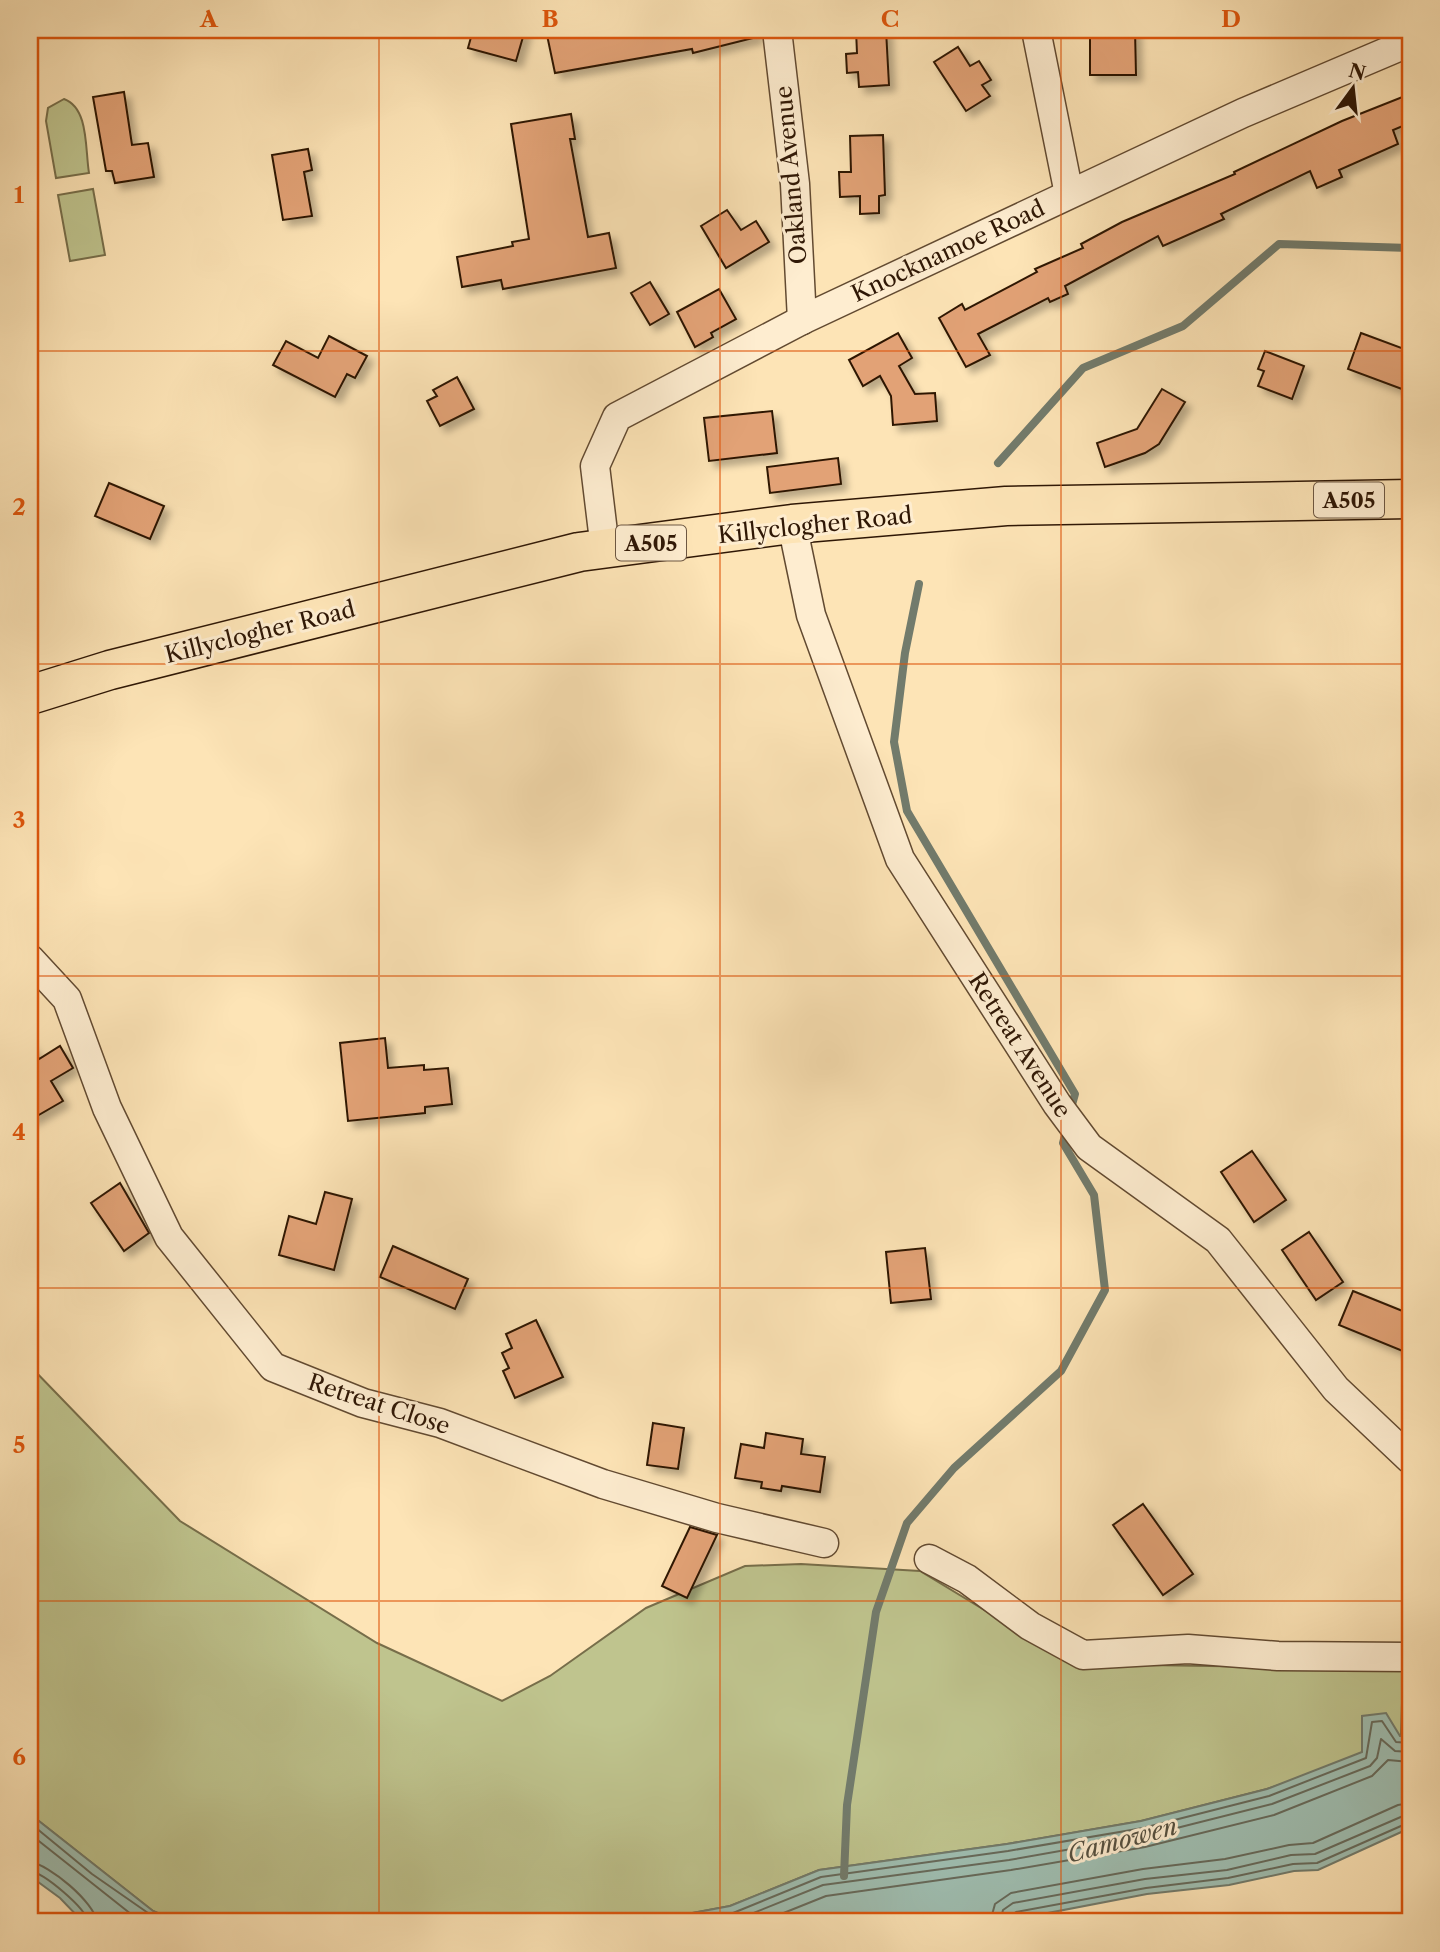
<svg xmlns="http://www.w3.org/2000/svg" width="1440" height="1952" font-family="'Libre Caslon Text',serif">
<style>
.green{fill:#bfc48e;stroke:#776e4a;stroke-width:2}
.water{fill:#9fbeb1;stroke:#727b6c;stroke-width:2}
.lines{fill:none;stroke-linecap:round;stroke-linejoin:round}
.shore{stroke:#676a5b;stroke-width:2}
.stream{stroke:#727b6c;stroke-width:8}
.building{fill:#e2a276;stroke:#2f1705;stroke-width:2;filter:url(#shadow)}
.minor-casing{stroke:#624a31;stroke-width:31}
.trunk-casing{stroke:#2f1705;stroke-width:41}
.minor{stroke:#feedd0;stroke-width:28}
.trunk{stroke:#fde4b6;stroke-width:38}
.grid{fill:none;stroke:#df560c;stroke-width:2;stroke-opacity:0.55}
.labels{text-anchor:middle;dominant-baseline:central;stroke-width:6;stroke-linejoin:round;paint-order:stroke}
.shield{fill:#feedd0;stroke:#6d5742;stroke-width:2}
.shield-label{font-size:21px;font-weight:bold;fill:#2f1705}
.street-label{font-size:23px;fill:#2f1705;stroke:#feedd0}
.water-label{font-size:24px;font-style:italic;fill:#565141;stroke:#feedd0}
.neatline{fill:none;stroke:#df560c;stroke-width:2.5}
.grid-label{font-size:23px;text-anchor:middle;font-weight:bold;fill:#df560c}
</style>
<defs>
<filter id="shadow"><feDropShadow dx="6" dy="6" stdDeviation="3.5" flood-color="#0004"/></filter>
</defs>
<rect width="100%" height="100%" fill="#fde4b6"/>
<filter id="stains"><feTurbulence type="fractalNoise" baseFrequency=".00286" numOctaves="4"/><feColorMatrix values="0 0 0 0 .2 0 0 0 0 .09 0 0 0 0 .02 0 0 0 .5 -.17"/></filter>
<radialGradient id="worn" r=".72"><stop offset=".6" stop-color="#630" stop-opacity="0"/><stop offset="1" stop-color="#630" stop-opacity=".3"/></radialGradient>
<!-- green -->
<g class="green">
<path d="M64,99C89,108 85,149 89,173L56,178L46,121L48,108Z"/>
<polygon points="93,189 105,255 70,261 58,195"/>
<polygon points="30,1366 180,1521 377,1643 502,1701 550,1676 646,1608 745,1566 801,1564 920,1571 1034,1640 1084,1664 1403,1669 1401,1737 1327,1768 1267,1789 1141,1821 1007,1844 819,1870 730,1906 644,1922 178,1922 153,1911 30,1814"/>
</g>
<!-- water -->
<g class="water">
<polygon points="1386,1713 1400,1736 1410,1736 1410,1828 1318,1870 1294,1871 1229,1885 1147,1894 1001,1922 644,1922 730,1906 819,1870 1007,1844 1141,1821 1267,1789 1362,1752 1362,1716"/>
<polygon points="30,1814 153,1911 178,1922 83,1922 60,1898 30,1876"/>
</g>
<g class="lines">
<!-- shore -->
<g class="shore">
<polyline points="30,1823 92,1874 161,1922"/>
<polyline points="30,1834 141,1922"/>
<path d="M30,1862C49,1864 95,1903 97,1922"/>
<path d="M30,1871C44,1873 86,1908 88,1922"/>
<polyline points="678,1922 733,1913 821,1877 1008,1851 1143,1828 1269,1796 1366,1758 1372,1722 1382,1721 1396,1742 1410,1743"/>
<polyline points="731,1922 823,1885 1009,1860 1145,1836 1272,1804 1370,1766 1377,1758 1381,1739 1395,1751 1410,1752"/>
<polyline points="761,1922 826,1896 1011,1870 1145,1847 1274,1815 1372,1776 1388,1760 1410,1762"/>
<polyline points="990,1922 995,1904 1011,1893 1143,1869 1225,1859 1289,1845 1313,1843 1398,1805 1410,1803"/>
<polyline points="1000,1922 1003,1910 1013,1903 1145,1879 1227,1870 1291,1855 1315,1854 1410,1813"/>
<polyline points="1009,1922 1010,1916 1016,1912 1146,1888 1228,1878 1293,1864 1317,1863 1410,1822"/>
</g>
<!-- stream -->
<g class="stream">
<polyline points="998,463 1083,368 1183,326 1279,244 1410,248"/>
<polyline points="919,584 905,653 894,742 907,811 1075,1094 1070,1112"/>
<polyline points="844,1876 847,1805 876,1612 907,1523 954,1468 1061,1371 1105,1290 1094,1195 1063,1143 1067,1128"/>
</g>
</g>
<!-- building -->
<g class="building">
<polygon points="473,30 525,30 516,61 468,48"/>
<polygon points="572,30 756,30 757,37 693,53 692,49 555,73 547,35"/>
<polygon points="856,30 886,30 889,85 859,87 858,72 847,73 846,54 857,53"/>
<polygon points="1090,30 1135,30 1136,75 1090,75"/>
<polygon points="958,47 970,66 979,61 991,80 982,85 990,96 966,111 934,62"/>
<polygon points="124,92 132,145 148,143 154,177 115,183 112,171 106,171 93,97"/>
<polygon points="1410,94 1410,123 1393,130 1398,144 1339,170 1342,177 1317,188 1310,171 1221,214 1224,219 1163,246 1158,236 1065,286 1068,294 1050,302 1048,298 978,334 990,355 966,367 939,318 962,304 965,310 1037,272 1035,269 1083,248 1081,244 1122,222 1235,174 1234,172 1342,121"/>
<polygon points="571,114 575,139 570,139 588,237 609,233 616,268 503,289 501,280 462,287 457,257 513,246 512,242 529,239 511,124"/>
<polygon points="883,135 885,195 879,196 879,213 860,214 860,196 840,197 839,172 851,172 850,136"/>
<polygon points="308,149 312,170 304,172 312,216 283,220 272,155"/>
<polygon points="727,210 741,230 756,221 769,242 726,268 701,226"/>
<polygon points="650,282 669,314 650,325 631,293"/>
<polygon points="719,289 736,319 711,333 713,337 695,347 677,312"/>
<polygon points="898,333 912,358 899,366 915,394 935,393 937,421 893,425 891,396 880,376 863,386 849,360"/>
<polygon points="1361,333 1407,350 1403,361 1410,364 1410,392 1348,369"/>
<polygon points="329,336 367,356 355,378 347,374 335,397 273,365 286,341 318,358"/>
<polygon points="1265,351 1304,366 1292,399 1258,386 1264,371 1258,369"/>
<polygon points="457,377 474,409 440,426 427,401 437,396 433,390"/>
<polygon points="1162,389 1185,402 1159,444 1145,453 1105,467 1097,443 1137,429"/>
<polygon points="772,411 777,453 709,461 704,418"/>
<polygon points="838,458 841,484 770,493 767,467"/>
<polygon points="109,483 164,506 150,539 95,516"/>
<polygon points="385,1038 388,1068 424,1065 424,1070 448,1068 452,1104 425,1107 425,1113 348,1121 340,1043"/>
<polygon points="30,1043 39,1059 60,1046 73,1068 51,1081 63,1101 30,1120"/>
<polygon points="1252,1151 1286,1200 1254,1222 1221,1172"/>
<polygon points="120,1183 149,1233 124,1251 91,1203"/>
<polygon points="325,1192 352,1199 334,1270 279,1255 289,1216 316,1224"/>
<polygon points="1309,1232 1343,1282 1316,1300 1282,1250"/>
<polygon points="393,1246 468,1279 455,1309 380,1277"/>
<polygon points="925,1248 931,1299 891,1303 886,1252"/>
<polygon points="1353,1291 1410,1314 1410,1354 1339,1325"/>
<polygon points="536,1320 563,1377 515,1398 503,1371 509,1368 502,1353 512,1348 506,1334"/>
<polygon points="653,1423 684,1428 678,1469 647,1465"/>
<polygon points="766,1433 803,1439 801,1454 825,1457 820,1492 782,1486 781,1491 761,1488 762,1482 735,1478 741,1444 764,1448"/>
<polygon points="1143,1504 1193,1574 1163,1595 1113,1525"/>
<polygon points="690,1527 717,1535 687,1598 662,1586"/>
</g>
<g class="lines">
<defs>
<g id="minor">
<polyline points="777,30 795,184 802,320"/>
<polyline points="1036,30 1069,194"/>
<polyline points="792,524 811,615 900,859 1057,1104 1089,1147 1218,1240 1336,1389 1410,1459"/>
<polyline points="605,549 595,466 617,417 802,320 1243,113 1410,42"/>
<polyline points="30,959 67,999 107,1108 169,1237 273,1367 363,1403 440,1423 603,1484 717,1518 824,1543"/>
<polyline points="929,1559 967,1579 1030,1626 1083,1655 1188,1649 1278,1656 1410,1657"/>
</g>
<polyline id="trunk" points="30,695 110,670 579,552 792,524 1006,506 1410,499"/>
</defs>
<!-- minor casing -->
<use href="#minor" class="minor-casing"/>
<!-- trunk casing -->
<use href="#trunk" class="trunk-casing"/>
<!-- minor -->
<use href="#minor" class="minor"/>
<!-- trunk -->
<use href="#trunk" class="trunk"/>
</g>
<!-- grid -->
<path class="grid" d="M379,30V1922M720,30V1922M1061,30V1922M30,351H1410M30,664H1410M30,976H1410M30,1288H1410M30,1601H1410"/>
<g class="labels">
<!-- shield labels -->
<g class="shield">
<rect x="1314" y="482.5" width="70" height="35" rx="5"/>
<rect x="616" y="525.5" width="70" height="35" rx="5"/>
</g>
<g class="shield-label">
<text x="1349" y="500">A505</text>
<text x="651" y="543">A505</text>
</g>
<!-- street labels -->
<g class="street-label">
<text transform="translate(791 175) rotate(-95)">Oakland Avenue</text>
<text transform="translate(948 251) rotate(-25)">Knocknamoe Road</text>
<text transform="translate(815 525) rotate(-6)">Killyclogher Road</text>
<text transform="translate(260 632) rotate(-14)">Killyclogher Road</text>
<text transform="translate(1020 1045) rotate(57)">Retreat Avenue</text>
<text transform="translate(379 1404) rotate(18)">Retreat Close</text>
</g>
<!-- water labels -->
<g class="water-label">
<text transform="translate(1122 1840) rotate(-15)">Camowen</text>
</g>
</g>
<!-- margin -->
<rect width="1440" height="1952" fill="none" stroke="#fde4b6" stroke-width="77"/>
<!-- north arrow -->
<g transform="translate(1353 88) rotate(15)" stroke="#feedd0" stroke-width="5" paint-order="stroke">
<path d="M0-5L12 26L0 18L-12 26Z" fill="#2f1705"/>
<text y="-10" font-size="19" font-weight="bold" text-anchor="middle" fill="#2f1705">N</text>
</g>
<rect x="38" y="38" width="1364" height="1875" class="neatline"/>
<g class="grid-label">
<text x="209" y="27">A</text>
<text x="550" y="27">B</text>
<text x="890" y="27">C</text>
<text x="1231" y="27">D</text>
<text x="19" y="203">1</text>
<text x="19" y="515">2</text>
<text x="19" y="828">3</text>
<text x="19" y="1140">4</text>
<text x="19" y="1453">5</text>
<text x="19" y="1765">6</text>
</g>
<rect width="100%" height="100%" filter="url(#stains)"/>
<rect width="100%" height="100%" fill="url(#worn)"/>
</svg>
